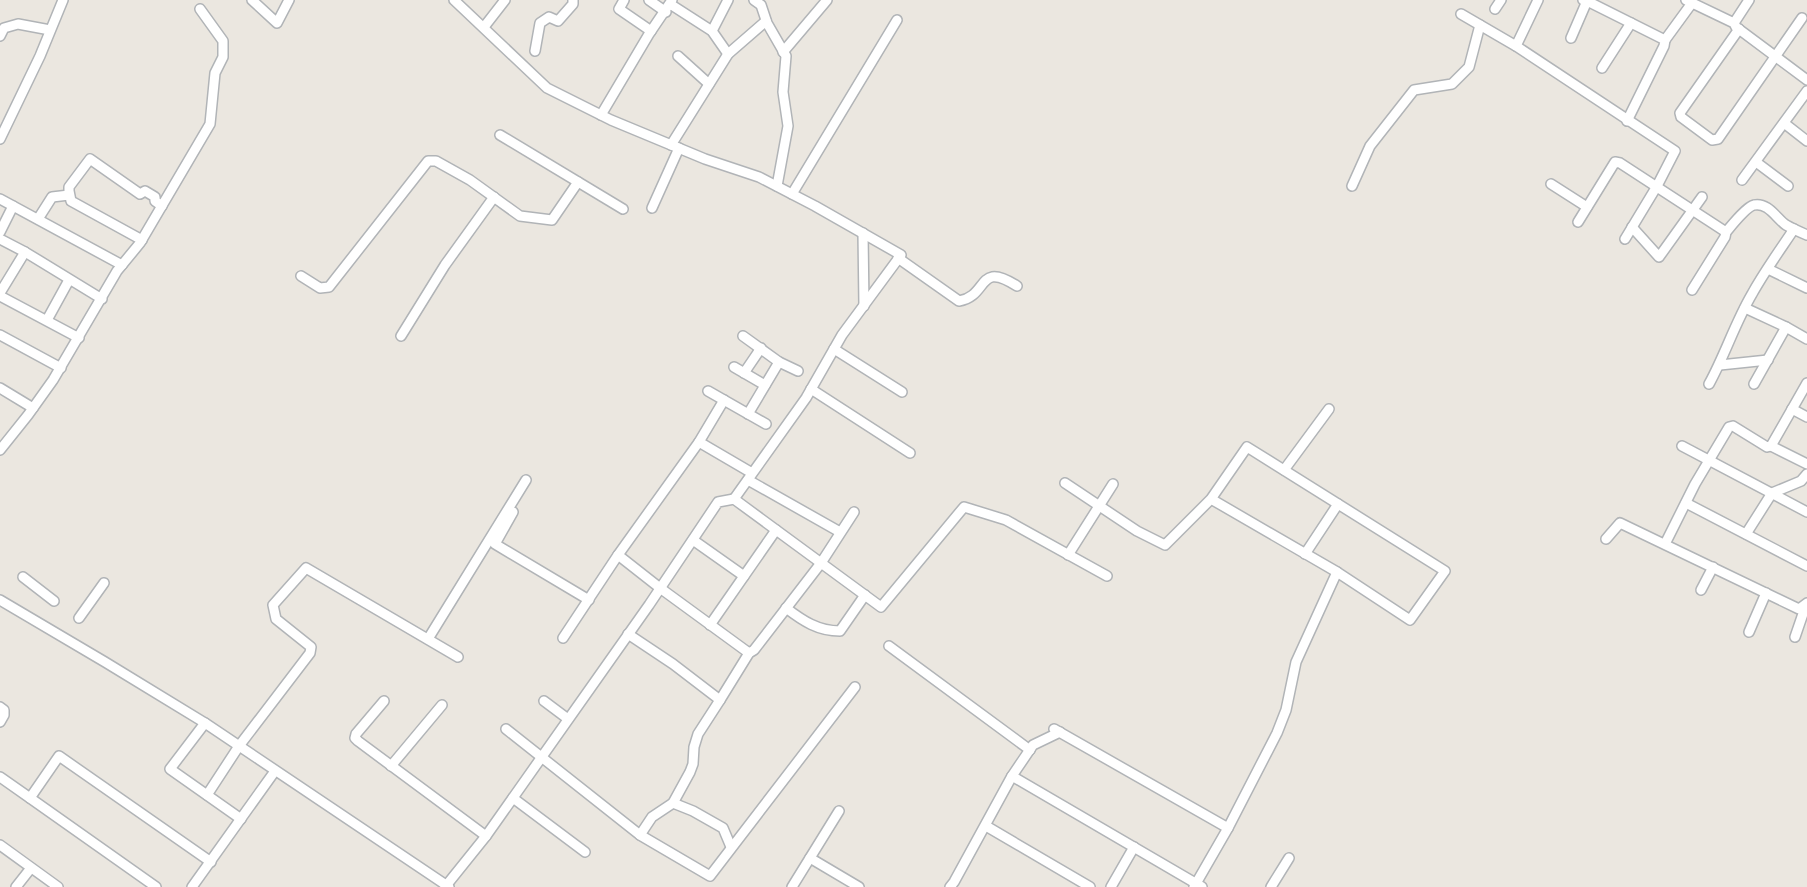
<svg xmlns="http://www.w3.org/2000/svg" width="1807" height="887" font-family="Roboto,sans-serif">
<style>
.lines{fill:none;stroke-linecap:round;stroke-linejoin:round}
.minor-casing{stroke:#b1b4b7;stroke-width:12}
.minor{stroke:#fff;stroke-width:9}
</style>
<rect width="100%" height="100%" fill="#ebe7e0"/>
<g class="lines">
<defs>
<g id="minor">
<polyline points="252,0 277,23 289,0"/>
<polyline points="454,0 547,88 611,120 705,159 759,177 815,206 901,255 842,335 806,398 734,499"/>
<polyline points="624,0 619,9 651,31"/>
<polyline points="649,0 666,12"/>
<polyline points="754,0 761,5 767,23 786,56 783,92 788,126 777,186"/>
<polyline points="1587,0 1587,1 1665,40 1664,46 1627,121"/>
<polyline points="1686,0 1734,23 1736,27 1807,80"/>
<polyline points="670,4 712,31 728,54"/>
<polyline points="1495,9 1501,0"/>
<polyline points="1461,14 1516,46 1675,151 1657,186 1625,239"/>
<polyline points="1734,23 1749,0"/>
<polyline points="484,27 505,0"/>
<polyline points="1739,29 1680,113 1681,117 1712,140 1718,139 1802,18"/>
<polyline points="712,31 728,0"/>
<polyline points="0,36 4,28 18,24 50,30"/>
<polyline points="1571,38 1587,1 1583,0"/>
<polyline points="1665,40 1692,3"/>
<polyline points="1516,46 1538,0"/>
<polyline points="535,51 540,23 549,17 558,21 573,4 573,0"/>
<polyline points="783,52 827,0"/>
<polyline points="678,56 709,84"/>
<polyline points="1602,68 1631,23"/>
<polyline points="601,115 649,34 672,0"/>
<polyline points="1784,123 1807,141"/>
<polyline points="500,135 623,209"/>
<polyline points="0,139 40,56 63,0"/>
<polyline points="671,145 728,54 766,21"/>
<polyline points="1756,162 1788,186"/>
<polyline points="1742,180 1807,91"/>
<polyline points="1551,184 1587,207"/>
<polyline points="1352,186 1370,146 1414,90 1452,84 1469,67 1480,25"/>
<polyline points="792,194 897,20"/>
<polyline points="0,199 122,265"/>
<polyline points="652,208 679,148"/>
<polyline points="38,219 52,197 69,195"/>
<polyline points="1578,222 1615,162 1620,163 1726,232"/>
<polyline points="1632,227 1659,257 1702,197"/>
<polyline points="0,232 13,206"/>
<polyline points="863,233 864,306"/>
<polyline points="0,239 25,252 102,299"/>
<polyline points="142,240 71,201 69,191 69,187 90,159 140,194 145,191 155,197 155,201 162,206"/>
<path d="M898,258L959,301C989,296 977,260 1017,286"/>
<polyline points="1768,269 1807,288"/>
<polyline points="301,276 320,288 329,287 428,161 436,161 470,180 520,216 552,220 578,182"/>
<path d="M1692,290L1725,237L1726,232C1732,225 1746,207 1754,205C1768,202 1777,219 1786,225C1793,229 1800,232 1807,235"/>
<polyline points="0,293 25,252"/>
<polyline points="0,296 79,338"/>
<polyline points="1745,308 1786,327 1807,339"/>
<polyline points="47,320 69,280"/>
<polyline points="0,335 61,368"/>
<polyline points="401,336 445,265 494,197"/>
<polyline points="743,336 779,362 798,371"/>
<polyline points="834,349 902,392"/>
<polyline points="1720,365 1768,360"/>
<polyline points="734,367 765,385"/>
<polyline points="744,373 761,348"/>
<path d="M1709,384C1725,355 1735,323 1752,294C1764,272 1780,250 1794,229"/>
<polyline points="1754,384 1786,327"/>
<polyline points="0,388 33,408"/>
<polyline points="811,389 910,453"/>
<polyline points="708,391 766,424"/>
<polyline points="1792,409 1807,417"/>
<polyline points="748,414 779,362"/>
<polyline points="699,442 752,473"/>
<polyline points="1682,446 1807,512"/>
<polyline points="1771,446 1807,464"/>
<polyline points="0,450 28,415 53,380 117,271 140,243 210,124 215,73 223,57 223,41 200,9"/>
<polyline points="1284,470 1329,409"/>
<polyline points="748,480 840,532"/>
<polyline points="1065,483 1137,531 1165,545 1211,499 1247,447 1445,571 1410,620 1337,572 1211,499"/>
<polyline points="1686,503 1807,566"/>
<polyline points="513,512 495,544 589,600"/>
<polyline points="1746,534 1772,493 1801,481 1807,474"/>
<polyline points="1606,539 1620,523 1799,609 1807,603"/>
<polyline points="693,540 744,576"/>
<polyline points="1665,544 1695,484 1729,427 1733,426 1767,447 1771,446 1807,383"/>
<polyline points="1305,554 1338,504"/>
<polyline points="618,555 660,588 749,653"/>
<polyline points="1068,555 1113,484"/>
<polyline points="23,577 54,601"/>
<polyline points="1701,590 1713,567"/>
<polyline points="0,600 105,662 205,723 449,887"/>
<path d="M786,608C803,621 818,631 840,631L865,595"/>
<polyline points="79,618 104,583"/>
<polyline points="710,625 776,530"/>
<polyline points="1749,632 1766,593"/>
<polyline points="628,634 673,664 720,700 749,653 754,650 821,563 854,512"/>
<polyline points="1795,637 1806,605"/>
<polyline points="563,638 618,555 699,442 724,400"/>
<polyline points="428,639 526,480"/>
<polyline points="889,646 1030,750"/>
<polyline points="384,701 356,734 355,738 358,741 486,836"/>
<polyline points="544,701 568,719"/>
<polyline points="0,707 4,710 4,715 0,722"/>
<polyline points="205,723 170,769 241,819"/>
<polyline points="506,729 640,835 710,876 855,687"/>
<polyline points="1054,729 1228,828"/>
<polyline points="391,766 442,705"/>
<polyline points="1012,776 1202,887"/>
<polyline points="0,777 30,798"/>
<polyline points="207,795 239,746 310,653 311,647 276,619 273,605 306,568 458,657"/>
<polyline points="513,798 585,852"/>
<polyline points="673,803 693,811 723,828 731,847"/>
<polyline points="986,826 1090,887"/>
<polyline points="640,835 652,817 673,803 690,772 693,764 694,747 698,734 720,700"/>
<polyline points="0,845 58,887"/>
<polyline points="810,858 859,887"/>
<polyline points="16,887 31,868"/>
<polyline points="156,887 30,798 59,756 211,862"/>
<polyline points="192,887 275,771"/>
<polyline points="445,887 486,836 649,605 718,502 734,499 881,607 964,507 1006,520 1107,576"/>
<polyline points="792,887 839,811"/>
<polyline points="950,887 954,882 1012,776 1033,745 1060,732"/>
<polyline points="1111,887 1134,847"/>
<polyline points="1194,887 1228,828 1277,733 1286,710 1296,662 1337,572"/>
<polyline points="1271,887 1289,858"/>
</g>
</defs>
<!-- minor casing -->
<use href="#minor" class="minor-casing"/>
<!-- minor -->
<use href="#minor" class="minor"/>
</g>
</svg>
